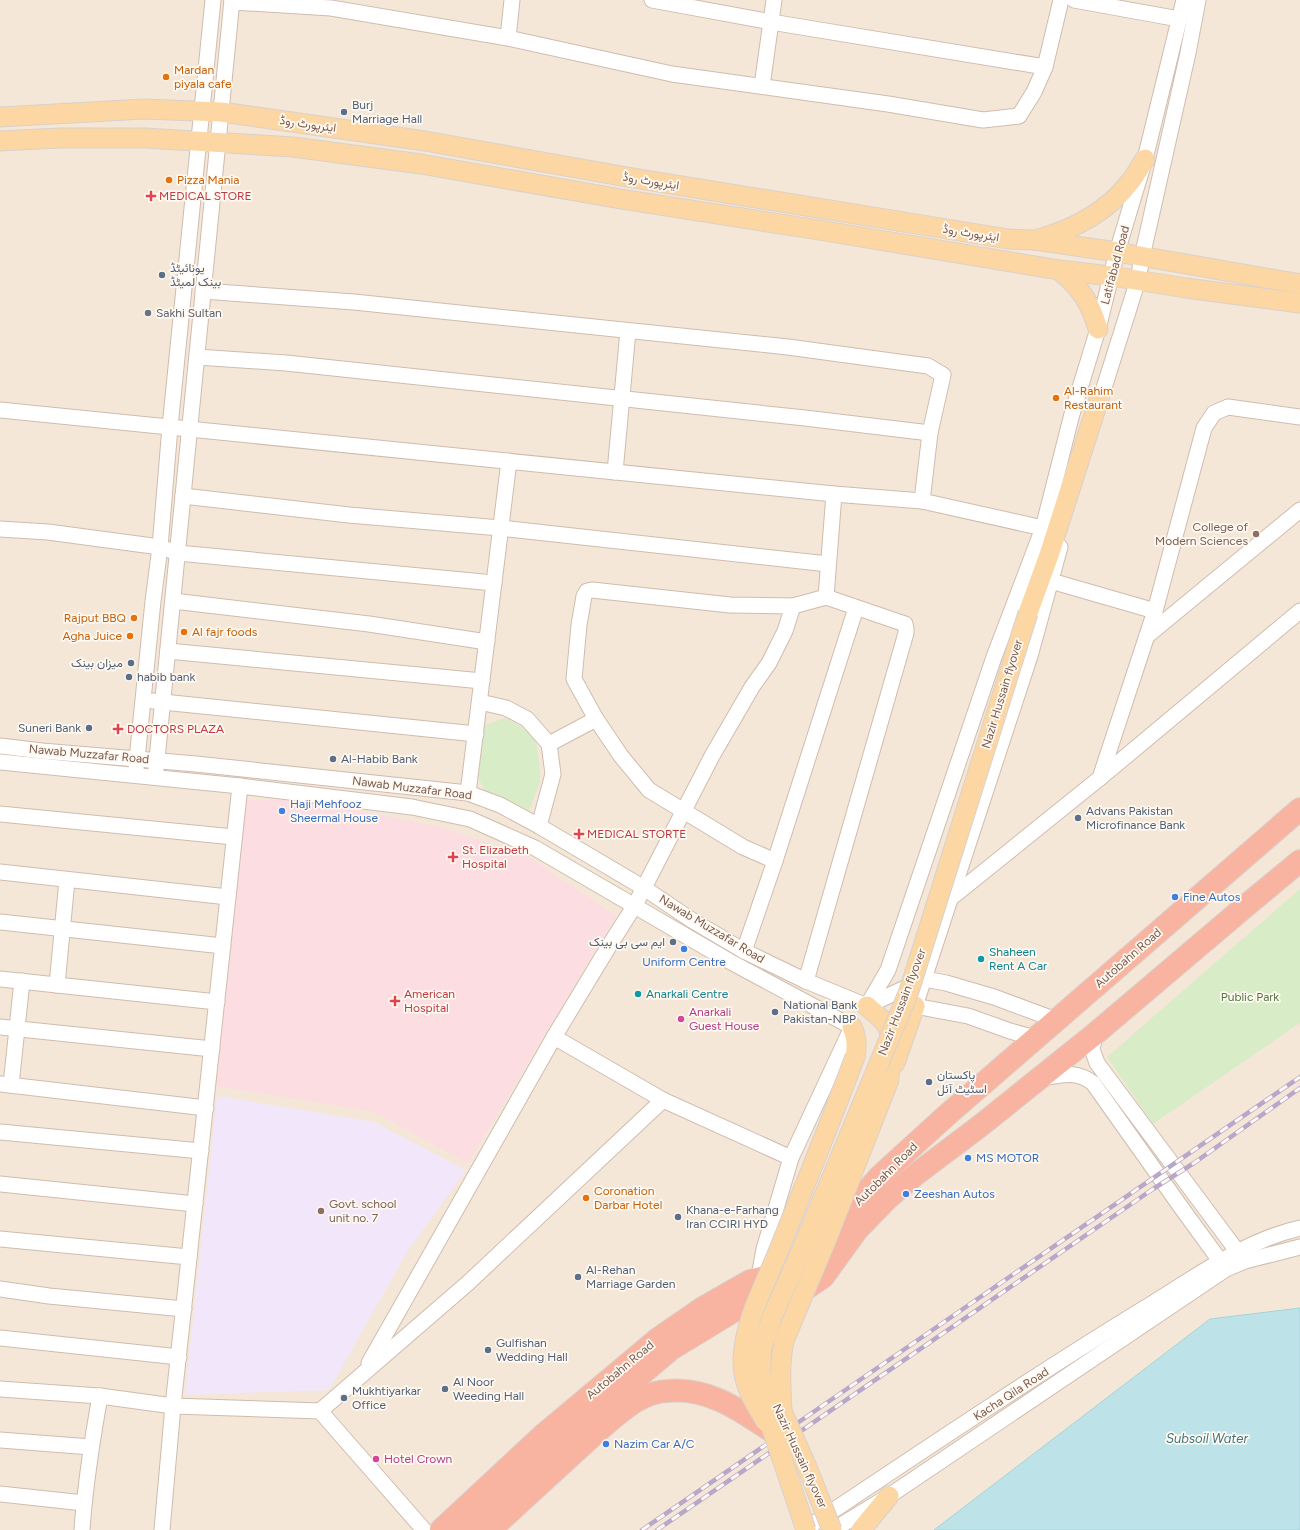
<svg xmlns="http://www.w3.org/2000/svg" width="1300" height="1530" font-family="Figtree,Vazirmatn,sans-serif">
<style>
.residential{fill:#f5e7d8}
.education{fill:#f2e6fa}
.medical{fill:#fbdde2}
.green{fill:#d8ecc7}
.water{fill:#bde3e8;stroke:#a3d4da}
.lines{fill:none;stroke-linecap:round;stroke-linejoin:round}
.minor-casing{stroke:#d0bcae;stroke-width:17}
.major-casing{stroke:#d9d1cd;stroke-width:21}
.highway-casing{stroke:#d9d1cd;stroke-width:24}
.minor{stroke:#fff;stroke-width:15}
.major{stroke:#fcd7a3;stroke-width:19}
.highway{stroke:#f8b4a1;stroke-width:22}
.rail-casing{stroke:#b8a7c9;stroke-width:4.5}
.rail{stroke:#fff9f1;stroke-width:3;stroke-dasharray:9;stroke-linecap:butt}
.major-bridge-casing{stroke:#d9d1cd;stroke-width:21;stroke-linecap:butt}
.major-bridge{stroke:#fcd7a3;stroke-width:19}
.food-dot{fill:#e8710a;stroke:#fff9f1;stroke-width:1.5}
.service-dot{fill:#5c6f8a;stroke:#fff9f1;stroke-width:1.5}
.health-dot{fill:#e0444e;stroke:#fff9f1;stroke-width:1.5}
.worship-dot{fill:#6b7280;stroke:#fff9f1;stroke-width:1.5}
.education-dot{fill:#8d6e63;stroke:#fff9f1;stroke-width:1.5}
.shop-dot{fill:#3f7fe0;stroke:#fff9f1;stroke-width:1.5}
.culture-dot{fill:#0f9aa8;stroke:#fff9f1;stroke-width:1.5}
.hotel-dot{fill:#d1479c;stroke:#fff9f1;stroke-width:1.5}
.labels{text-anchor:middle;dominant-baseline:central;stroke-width:3.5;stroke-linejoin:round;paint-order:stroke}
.food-label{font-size:12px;fill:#c56008;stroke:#fff9f1;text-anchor:start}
.service-label{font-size:12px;fill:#4e5e75;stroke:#fff9f1;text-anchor:start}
.street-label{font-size:12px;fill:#795a4c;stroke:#fff9f1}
.health-label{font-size:12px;fill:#be3a42;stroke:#fff9f1;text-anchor:start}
.worship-label{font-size:12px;fill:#5b616d;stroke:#fff9f1;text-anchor:start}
.education-label{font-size:12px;fill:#785e54;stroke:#fff9f1;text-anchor:end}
.shop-label{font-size:12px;fill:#366cbe;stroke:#fff9f1;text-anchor:start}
.culture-label{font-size:12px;fill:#0d838f;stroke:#fff9f1;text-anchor:start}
.park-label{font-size:12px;fill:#537941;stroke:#fff9f1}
.hotel-label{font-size:12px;fill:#b23c85;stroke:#fff9f1;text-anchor:start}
.water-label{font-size:13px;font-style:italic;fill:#3f767e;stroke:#fff9f1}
</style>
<rect width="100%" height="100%" fill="#fdf5ea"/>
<!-- residential -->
<rect class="residential" x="0" y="0" width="1300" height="1530"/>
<!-- education -->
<polygon class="education" points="217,1096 374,1122 466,1170 407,1252 329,1390 185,1395"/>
<!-- medical -->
<polygon class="medical" points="246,800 305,800 444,828 530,858 616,916 468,1163 372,1111 216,1086"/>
<!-- green -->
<g class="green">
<polygon points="505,718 520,726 536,740 540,770 540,782 529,810 485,791 478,777 485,725"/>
<polygon points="1300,889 1300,1023 1153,1124 1107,1057"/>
</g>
<!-- water -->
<polygon class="water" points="1300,1308 1300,1530 934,1530 1210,1319"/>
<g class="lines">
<defs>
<g id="minor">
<polyline points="652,0 771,22 1045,67"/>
<polyline points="1074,0 1179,19"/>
<polyline points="232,2 331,8 508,38 672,74 888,104 983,120 1019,116 1034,92 1045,67 1061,0"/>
<polyline points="508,38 512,0"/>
<polyline points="762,86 774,0"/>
<polyline points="203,291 354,302 788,347 928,366 943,375 930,433 922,501"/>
<polyline points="197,357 286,363 805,418 930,433"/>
<polyline points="0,410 834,494 922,501 1043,528"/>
<polyline points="1097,410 1138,280 1142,257 1188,53 1198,0"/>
<polyline points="615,472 628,331"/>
<polyline points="183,496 349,515 500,528 828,564"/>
<polyline points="0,529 48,532 160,547 178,553 494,583"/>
<polyline points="1051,581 1155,611"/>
<polyline points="826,597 834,494"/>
<polyline points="173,601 369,624 487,642"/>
<polyline points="1147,636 1300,510"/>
<polyline points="168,651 482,681"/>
<polyline points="153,701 476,734"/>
<polyline points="480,702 506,708 527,719 549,744 553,774 539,826"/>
<polyline points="549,744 596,719"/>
<polyline points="0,746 42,751 196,764 468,793 500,805 539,826 644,888 690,919 744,951 806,981 867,1006"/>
<polyline points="0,762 240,786 412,807 470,819 535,848 729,961 852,1027 791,1158 764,1249 757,1287"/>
<polyline points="136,769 153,601 160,547 170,427 213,0"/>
<polyline points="156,769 232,0"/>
<polyline points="1100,778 1155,611 1204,428 1214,413 1228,407 1300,417"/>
<polyline points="468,793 509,461"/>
<polyline points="0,814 234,837"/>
<polyline points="775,861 856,608"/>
<polyline points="0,872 228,897"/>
<polyline points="951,898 1100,778 1300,611"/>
<polyline points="0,922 223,946"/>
<polyline points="744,951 775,861 743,847 649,790 621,756 596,719 574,679 579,625 584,596 587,591 592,590 730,605 793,606 826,597 905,624 906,629 906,633 806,981"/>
<polyline points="0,979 217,1002"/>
<polyline points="57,985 67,880"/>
<polyline points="867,1006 888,970 994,657 1043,528 1072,414 1098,329 1117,252 1145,159 1184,0"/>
<polyline points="867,1006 924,979 946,983 994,997 1056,1020"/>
<polyline points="915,1006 1030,656 1060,547"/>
<polyline points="908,1010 915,1006 968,1016 1010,1031 1035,1038"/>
<polyline points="0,1027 212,1049"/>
<polyline points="1096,1033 1092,1049 1097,1063 1243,1259"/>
<polyline points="554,1037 609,946 635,905 712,756 752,687 769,663 785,631 793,606"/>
<path d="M1042,1078C1062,1075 1076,1070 1093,1083L1183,1210L1226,1269"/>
<polyline points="0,1084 206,1108"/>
<polyline points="11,1085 22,981"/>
<polyline points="0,1132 201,1151"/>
<polyline points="0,1184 195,1204"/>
<polyline points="0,1239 189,1257"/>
<polyline points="0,1289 49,1296 184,1309"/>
<polyline points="0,1338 179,1357"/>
<polyline points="369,1363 554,1037 663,1100"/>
<polyline points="0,1389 100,1396 173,1406 320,1411 424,1530"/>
<polyline points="320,1411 468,1283 663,1100 791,1158"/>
<polyline points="0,1440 91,1447"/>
<polyline points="0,1494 84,1503"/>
<path d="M82,1530C85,1485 92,1441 100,1396"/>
<polyline points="162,1530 173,1406 240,786"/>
<path d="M804,1530C915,1456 1026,1381 1140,1311C1190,1281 1242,1241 1300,1228"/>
<polyline points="833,1530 889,1496 1226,1269 1245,1261 1300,1247"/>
</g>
<g id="major">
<polyline points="0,117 144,109 221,112 425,141 627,177 1008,239 1034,240 1117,252 1300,284"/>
<polyline points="0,141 59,138 145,138 293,147 421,164 621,199 813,229 1059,270 1111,276 1186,288 1300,303"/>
<path d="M1039,239C1074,229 1107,212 1130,182C1136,175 1140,166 1145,159"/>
<path d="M1059,270C1081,288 1090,302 1098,329"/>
<polyline points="1028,613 1049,555 1099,399"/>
<path d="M867,1006C873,1012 881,1017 886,1024C895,1038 889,1064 889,1080"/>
<path d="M852,1027C857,1037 857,1046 855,1057"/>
<polyline points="895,1063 915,1006"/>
<polyline points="861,1530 889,1496"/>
</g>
<g id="highway">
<polyline points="441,1530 542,1436 659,1338 701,1309 750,1281 784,1272 824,1245 853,1207 880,1176 947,1115 1300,809"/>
<polyline points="464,1530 535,1464 671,1349 745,1304 802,1291 823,1277 857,1230 887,1199 915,1175 980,1126 1096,1033 1248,904 1300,861"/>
<path d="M490,1530C518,1504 547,1478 575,1452C594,1435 614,1415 636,1401C645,1396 657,1391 668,1391C709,1387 741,1411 773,1432"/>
</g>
</defs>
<!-- minor casing -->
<use href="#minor" class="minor-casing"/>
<!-- major casing -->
<use href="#major" class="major-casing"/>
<!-- highway casing -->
<use href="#highway" class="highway-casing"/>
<!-- minor -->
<use href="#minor" class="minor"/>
<!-- major -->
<use href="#major" class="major"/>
<!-- highway -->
<use href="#highway" class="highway"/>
<defs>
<g id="rail">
<polyline points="642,1530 1300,1077"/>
<polyline points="657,1530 1153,1189 1194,1163 1300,1088"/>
</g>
</defs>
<!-- rail casing -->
<use href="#rail" class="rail-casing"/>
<!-- rail -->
<use href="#rail" class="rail"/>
<defs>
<g id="major-bridge">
<polyline points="776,1401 782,1411 807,1467 832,1530"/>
<path d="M782,1411C781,1387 779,1364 784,1341L827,1238L889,1080"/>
<path d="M767,1423C754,1402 742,1384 743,1358C745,1320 764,1287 778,1252C804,1188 830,1123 855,1057"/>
<polyline points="806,1530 773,1432 761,1372 761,1356 762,1346 773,1315 802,1249 909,991 1028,613"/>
</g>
</defs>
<!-- major-bridge casing -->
<use href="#major-bridge" class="major-bridge-casing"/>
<!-- major-bridge -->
<use href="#major-bridge" class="major-bridge"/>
</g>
<!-- markers -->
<g class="food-dot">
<circle cx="166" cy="77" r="4"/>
<circle cx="169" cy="180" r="4"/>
<circle cx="1056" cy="398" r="4"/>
<circle cx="134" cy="618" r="4"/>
<circle cx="184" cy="632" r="4"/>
<circle cx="130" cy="636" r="4"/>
<circle cx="586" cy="1198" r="4"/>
</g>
<g class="service-dot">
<circle cx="344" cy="112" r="4"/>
<circle cx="162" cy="275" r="4"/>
<circle cx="131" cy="663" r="4"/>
<circle cx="129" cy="677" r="4"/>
<circle cx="89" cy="728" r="4"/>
<circle cx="333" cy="759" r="4"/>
<circle cx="1078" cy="818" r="4"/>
<circle cx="673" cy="942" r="4"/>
<circle cx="775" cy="1012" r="4"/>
<circle cx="929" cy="1082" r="4"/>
<circle cx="678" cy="1217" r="4"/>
<circle cx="578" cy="1277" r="4"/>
<circle cx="488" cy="1350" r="4"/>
<circle cx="445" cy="1389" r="4"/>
<circle cx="344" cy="1398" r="4"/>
</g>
<g class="health-dot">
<path d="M149 190h4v4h4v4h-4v4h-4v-4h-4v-4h4z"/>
<path d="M116 723h4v4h4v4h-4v4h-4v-4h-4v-4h4z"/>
<path d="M577 828h4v4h4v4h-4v4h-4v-4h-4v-4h4z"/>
<path d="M451 851h4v4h4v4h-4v4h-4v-4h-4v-4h4z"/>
<path d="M393 995h4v4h4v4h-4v4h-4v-4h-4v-4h4z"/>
</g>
<circle class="worship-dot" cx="148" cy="313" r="4"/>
<g class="education-dot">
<circle cx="1256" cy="534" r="4"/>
<circle cx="321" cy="1211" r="4"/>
</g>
<g class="shop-dot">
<circle cx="282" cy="811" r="4"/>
<circle cx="1175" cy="897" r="4"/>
<circle cx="684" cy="949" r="4"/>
<circle cx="968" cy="1158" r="4"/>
<circle cx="906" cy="1194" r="4"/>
<circle cx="606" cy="1444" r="4"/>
</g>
<g class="culture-dot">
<circle cx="981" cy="959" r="4"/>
<circle cx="638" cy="994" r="4"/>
</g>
<g class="hotel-dot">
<circle cx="681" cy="1019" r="4"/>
<circle cx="376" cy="1459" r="4"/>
</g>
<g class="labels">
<!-- food labels -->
<g class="food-label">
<text x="174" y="70">Mardan<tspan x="174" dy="14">piyala cafe</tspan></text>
<text x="177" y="180">Pizza Mania</text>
<text x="1064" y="391">Al-Rahim<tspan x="1064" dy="14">Restaurant</tspan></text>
<text x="126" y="618" text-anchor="end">Rajput BBQ</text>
<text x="192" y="632">Al fajr foods</text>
<text x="122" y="636" text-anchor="end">Agha Juice</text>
<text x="594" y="1191">Coronation<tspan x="594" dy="14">Darbar Hotel</tspan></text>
</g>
<!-- service labels -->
<g class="service-label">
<text x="352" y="105">Burj<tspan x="352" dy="14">Marriage Hall</tspan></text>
<text x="170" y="268">یونائیٹڈ<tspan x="170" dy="14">بینک لمیٹڈ</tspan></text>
<text x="123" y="663" text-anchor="end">میزان بینک</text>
<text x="137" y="677">habib bank</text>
<text x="81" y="728" text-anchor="end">Suneri Bank</text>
<text x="341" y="759">Al-Habib Bank</text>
<text x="1086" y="811">Advans Pakistan<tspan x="1086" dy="14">Microfinance Bank</tspan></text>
<text x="665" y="942" text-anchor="end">ایم سی بی بینک</text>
<text x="783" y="1005">National Bank<tspan x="783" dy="14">Pakistan-NBP</tspan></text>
<text x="937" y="1075">پاکستان<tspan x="937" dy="14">اسٹیٹ آئل</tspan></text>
<text x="686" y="1210">Khana-e-Farhang<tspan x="686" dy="14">Iran CCIRI HYD</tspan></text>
<text x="586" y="1270">Al-Rehan<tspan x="586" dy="14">Marriage Garden</tspan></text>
<text x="496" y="1343">Gulfishan<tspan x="496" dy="14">Wedding Hall</tspan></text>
<text x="453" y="1382">Al Noor<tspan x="453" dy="14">Weeding Hall</tspan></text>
<text x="352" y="1391">Mukhtiyarkar<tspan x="352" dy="14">Office</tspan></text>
</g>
<!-- street labels -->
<g class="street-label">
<text transform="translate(308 124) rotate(8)">ایئرپورٹ روڈ</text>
<text transform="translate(651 181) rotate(9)">ایئرپورٹ روڈ</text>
<text transform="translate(971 233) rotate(9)">ایئرپورٹ روڈ</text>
<text transform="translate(1115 265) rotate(-75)">Latifabad Road</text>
<text transform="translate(1002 694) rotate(-73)">Nazir Hussain flyover</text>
<text transform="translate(89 754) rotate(5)">Nawab Muzzafar Road</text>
<text transform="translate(412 788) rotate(7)">Nawab Muzzafar Road</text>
<text transform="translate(712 929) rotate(31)">Nawab Muzzafar Road</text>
<text transform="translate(1128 958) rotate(-41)">Autobahn Road</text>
<text transform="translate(902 1002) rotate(-69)">Nazir Hussain flyover</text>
<text transform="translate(886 1174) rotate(-45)">Autobahn Road</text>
<text transform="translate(620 1370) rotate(-40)">Autobahn Road</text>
<text transform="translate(1011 1394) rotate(-33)">Kacha Qila Road</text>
<text transform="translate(800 1456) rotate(65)">Nazir Hussain flyover</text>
</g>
<!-- health labels -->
<g class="health-label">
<text x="159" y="196">MEDICAL STORE</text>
<text x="127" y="729">DOCTORS PLAZA</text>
<text x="587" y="834">MEDICAL STORTE</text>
<text x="462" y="850">St. Elizabeth<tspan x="462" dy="14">Hospital</tspan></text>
<text x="404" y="994">American<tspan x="404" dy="14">Hospital</tspan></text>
</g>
<!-- worship labels -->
<g class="worship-label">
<text x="156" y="313">Sakhi Sultan</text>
</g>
<!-- education labels -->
<g class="education-label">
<text x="1248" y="527">College of<tspan x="1248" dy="14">Modern Sciences</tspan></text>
<text x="329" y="1204" text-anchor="start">Govt. school<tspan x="329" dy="14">unit no. 7</tspan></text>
</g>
<!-- shop labels -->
<g class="shop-label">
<text x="290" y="804">Haji Mehfooz<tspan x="290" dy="14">Sheermal House</tspan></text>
<text x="1183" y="897">Fine Autos</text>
<text x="684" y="962" text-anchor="middle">Uniform Centre</text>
<text x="976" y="1158">MS MOTOR</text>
<text x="914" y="1194">Zeeshan Autos</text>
<text x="614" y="1444">Nazim Car A/C</text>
</g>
<!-- culture labels -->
<g class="culture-label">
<text x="989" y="952">Shaheen<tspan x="989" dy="14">Rent A Car</tspan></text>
<text x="646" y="994">Anarkali Centre</text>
</g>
<!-- park labels -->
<g class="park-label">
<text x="1250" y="997">Public Park</text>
</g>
<!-- hotel labels -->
<g class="hotel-label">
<text x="689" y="1012">Anarkali<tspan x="689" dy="14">Guest House</tspan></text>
<text x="384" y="1459">Hotel Crown</text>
</g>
<!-- water labels -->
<g class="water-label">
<text x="1207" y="1438">Subsoil Water</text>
</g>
</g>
</svg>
